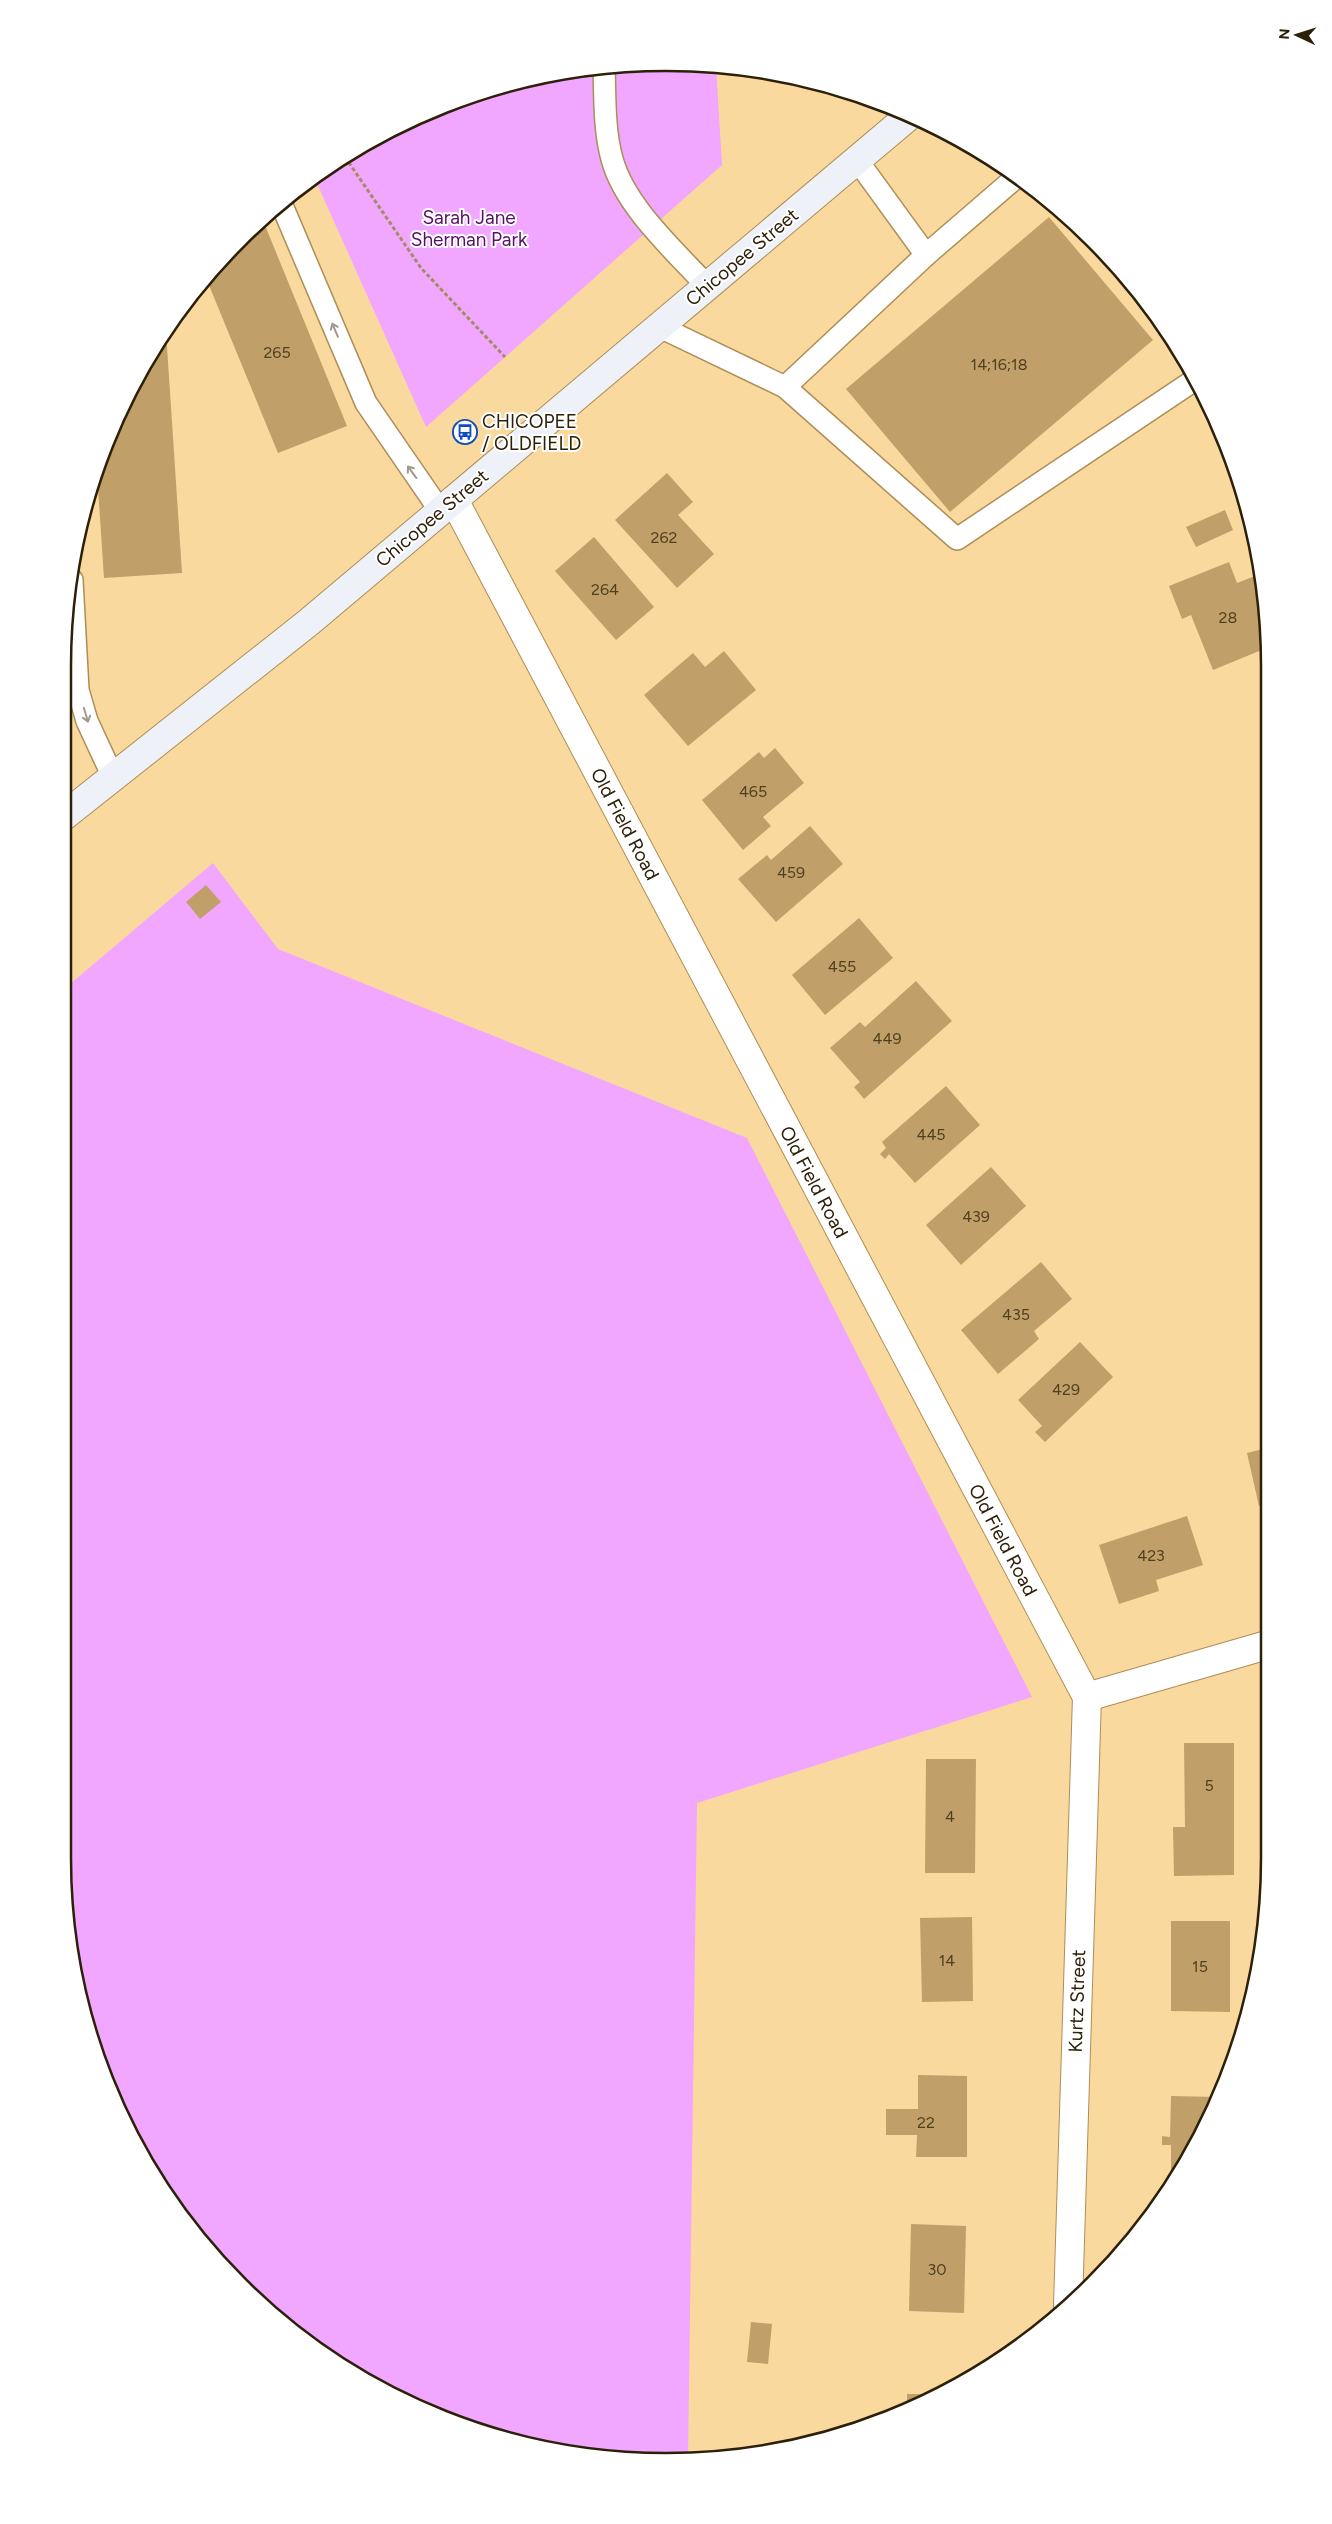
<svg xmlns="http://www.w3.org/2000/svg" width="1332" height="2524" font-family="Figtree,sans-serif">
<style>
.green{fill:#f1a7ff}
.building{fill:#c0a068}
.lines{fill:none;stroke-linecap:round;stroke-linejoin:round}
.service-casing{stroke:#ad8e56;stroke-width:24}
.minor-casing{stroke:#ad8e56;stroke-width:30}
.secondary-casing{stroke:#ad8e56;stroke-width:30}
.path{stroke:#a48c60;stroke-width:3;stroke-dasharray:4 2.5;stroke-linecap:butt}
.service{stroke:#fff;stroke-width:21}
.minor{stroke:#fff;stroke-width:28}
.secondary{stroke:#eef2f8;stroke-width:28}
.oneway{stroke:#a09b90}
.labels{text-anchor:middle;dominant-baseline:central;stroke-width:4;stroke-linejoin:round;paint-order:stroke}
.number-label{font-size:16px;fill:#514020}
.park-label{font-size:19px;fill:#560f63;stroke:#fff}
.street-label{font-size:19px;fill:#2c2008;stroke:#fff}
.poi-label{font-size:19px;fill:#2c2008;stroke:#fff;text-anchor:start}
.rim{fill:none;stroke:#2c2008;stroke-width:2.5}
</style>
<rect width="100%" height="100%" fill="#fad99f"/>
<!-- green -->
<g class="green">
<polygon points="706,64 716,66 722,165 426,427 315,179 365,143 472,94 588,68"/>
<polygon points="213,863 278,949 747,1138 1032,1697 697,1803 688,2460 626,2460 510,2441 435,2415 331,2360 268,2312 187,2226 143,2159 95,2052 74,1975 63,1858 63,990"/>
</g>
<!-- building -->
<g class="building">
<polygon points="1049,217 1153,340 950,512 846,389"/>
<polygon points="262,218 347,426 278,453 206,278"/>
<polygon points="166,332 182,573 104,578 97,473 125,399"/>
<polygon points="667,473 693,502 678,515 714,554 677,588 615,520"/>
<polygon points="1225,510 1233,530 1196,547 1186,527"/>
<polygon points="594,537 654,607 616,640 555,571"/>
<polygon points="1229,562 1237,583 1260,574 1264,587 1264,649 1213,670 1191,615 1182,619 1169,586"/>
<polygon points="724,651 756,690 688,746 644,695 693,653 705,667"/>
<polygon points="775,748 804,783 763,817 771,826 743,850 702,800 759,752 764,758"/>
<polygon points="810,826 843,864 776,922 738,879 767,855 771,860"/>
<polygon points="206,885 221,902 200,919 186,902"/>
<polygon points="859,918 893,958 825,1015 792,975"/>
<polygon points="916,981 952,1021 864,1099 854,1087 860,1082 830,1048 860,1022 865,1027"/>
<polygon points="946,1086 980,1125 915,1183 889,1154 885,1159 880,1154 886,1148 882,1142"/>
<polygon points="991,1167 1026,1206 961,1265 926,1225"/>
<polygon points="1041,1262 1072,1299 1034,1331 1039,1339 998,1374 961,1330"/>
<polygon points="1080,1342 1113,1377 1045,1442 1035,1432 1042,1426 1018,1400"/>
<polygon points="1267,1448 1267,1504 1259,1506 1247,1453"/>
<polygon points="1187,1516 1203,1565 1156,1580 1159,1591 1119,1604 1099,1545"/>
<polygon points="1184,1743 1234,1743 1234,1875 1174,1876 1173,1827 1185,1827"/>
<polygon points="926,1759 976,1759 975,1873 925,1873"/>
<polygon points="972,1917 973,2001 922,2002 920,1918"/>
<polygon points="1171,1921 1230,1921 1230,2012 1171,2011"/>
<polygon points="918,2075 967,2076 967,2157 916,2157 917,2135 886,2135 886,2109 918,2109"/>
<polygon points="1171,2096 1218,2097 1207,2125 1171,2184 1171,2145 1162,2145 1162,2136 1170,2137"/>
<polygon points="911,2224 966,2226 964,2313 909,2311"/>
<polygon points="751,2322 772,2324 768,2364 747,2362"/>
<polygon points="907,2394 937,2394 907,2410"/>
</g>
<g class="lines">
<defs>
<g id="service">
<path d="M604,67C605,97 604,130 612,159C625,207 675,251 708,287"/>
<polyline points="857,160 926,255"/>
<polyline points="281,203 366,403 441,512"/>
<polyline points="660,327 785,387 957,539 1193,381"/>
<polyline points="785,387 926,255 1014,179"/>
<polyline points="72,580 78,690 87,721 113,777"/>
</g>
<g id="minor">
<polyline points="454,500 1087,1697 1267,1645"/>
<polyline points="1068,2305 1087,1697"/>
</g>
<polyline id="secondary" points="64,816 309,622 909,116"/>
</defs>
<!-- service casing -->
<use href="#service" class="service-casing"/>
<!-- minor casing -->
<use href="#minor" class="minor-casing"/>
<!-- secondary casing -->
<use href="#secondary" class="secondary-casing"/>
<!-- path -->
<polyline class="path" points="345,157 421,268 505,357"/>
<!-- service -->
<use href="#service" class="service"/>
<!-- minor -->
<use href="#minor" class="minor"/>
<!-- secondary -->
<use href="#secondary" class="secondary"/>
</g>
<!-- one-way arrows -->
<defs><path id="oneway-shaft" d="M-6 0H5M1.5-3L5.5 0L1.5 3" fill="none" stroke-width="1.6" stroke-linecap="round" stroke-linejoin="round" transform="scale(1.25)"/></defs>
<g class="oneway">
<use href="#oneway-shaft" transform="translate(335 330) rotate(-113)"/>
<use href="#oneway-shaft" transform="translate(412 472) rotate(-126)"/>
<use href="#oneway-shaft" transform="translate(86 715) rotate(73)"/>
</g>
<!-- icons -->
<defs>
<symbol id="bus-ring" viewBox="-11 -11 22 22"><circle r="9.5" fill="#fff" stroke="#0f4eb9" stroke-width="1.5"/><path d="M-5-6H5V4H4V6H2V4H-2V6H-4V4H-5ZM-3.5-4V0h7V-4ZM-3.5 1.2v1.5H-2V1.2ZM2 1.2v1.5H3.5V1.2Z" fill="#0f4eb9"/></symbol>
</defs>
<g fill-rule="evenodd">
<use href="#bus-ring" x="451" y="418" width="28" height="28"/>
</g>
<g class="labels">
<!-- number labels -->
<g class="number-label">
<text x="277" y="352">265</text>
<text x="999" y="364">14;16;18</text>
<text x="664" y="537">262</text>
<text x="605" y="589">264</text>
<text x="1228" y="617">28</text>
<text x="753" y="791">465</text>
<text x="791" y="872">459</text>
<text x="842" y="966">455</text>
<text x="887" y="1038">449</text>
<text x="931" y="1134">445</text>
<text x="976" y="1216">439</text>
<text x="1016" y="1314">435</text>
<text x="1066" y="1389">429</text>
<text x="1151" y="1555">423</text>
<text x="1209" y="1785">5</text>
<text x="950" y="1816">4</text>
<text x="947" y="1960">14</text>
<text x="1200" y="1966">15</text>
<text x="926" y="2122">22</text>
<text x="937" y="2269">30</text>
</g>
<!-- park labels -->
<g class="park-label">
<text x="469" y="217">Sarah Jane<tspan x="469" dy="22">Sherman Park</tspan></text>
</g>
<!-- street labels -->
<g class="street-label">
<text transform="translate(742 257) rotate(-40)">Chicopee Street</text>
<text transform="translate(432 518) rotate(-40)">Chicopee Street</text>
<text transform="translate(625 824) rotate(62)">Old Field Road</text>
<text transform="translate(814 1182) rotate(62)">Old Field Road</text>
<text transform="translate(1003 1540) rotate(62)">Old Field Road</text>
<text transform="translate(1077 2001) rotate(-88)">Kurtz Street</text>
</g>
<!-- poi labels -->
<g class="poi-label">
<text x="482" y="421">CHICOPEE<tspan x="482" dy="22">/ OLDFIELD</tspan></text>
</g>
</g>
<!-- crop -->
<path d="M0 0H1332V2524H0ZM666 71H666A595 595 0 0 1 1261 666V1858A595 595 0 0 1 666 2453H666A595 595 0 0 1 71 1858V666A595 595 0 0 1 666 71Z" fill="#fff" fill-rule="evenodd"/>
<path class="rim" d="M666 71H666A595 595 0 0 1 1261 666V1858A595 595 0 0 1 666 2453H666A595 595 0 0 1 71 1858V666A595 595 0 0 1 666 71Z"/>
<!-- north arrow -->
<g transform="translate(1297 35) rotate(274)" stroke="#ffffff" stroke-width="4" paint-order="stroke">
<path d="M0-4L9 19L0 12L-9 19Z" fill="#2c2008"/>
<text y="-8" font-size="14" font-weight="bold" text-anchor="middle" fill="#2c2008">N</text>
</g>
</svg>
